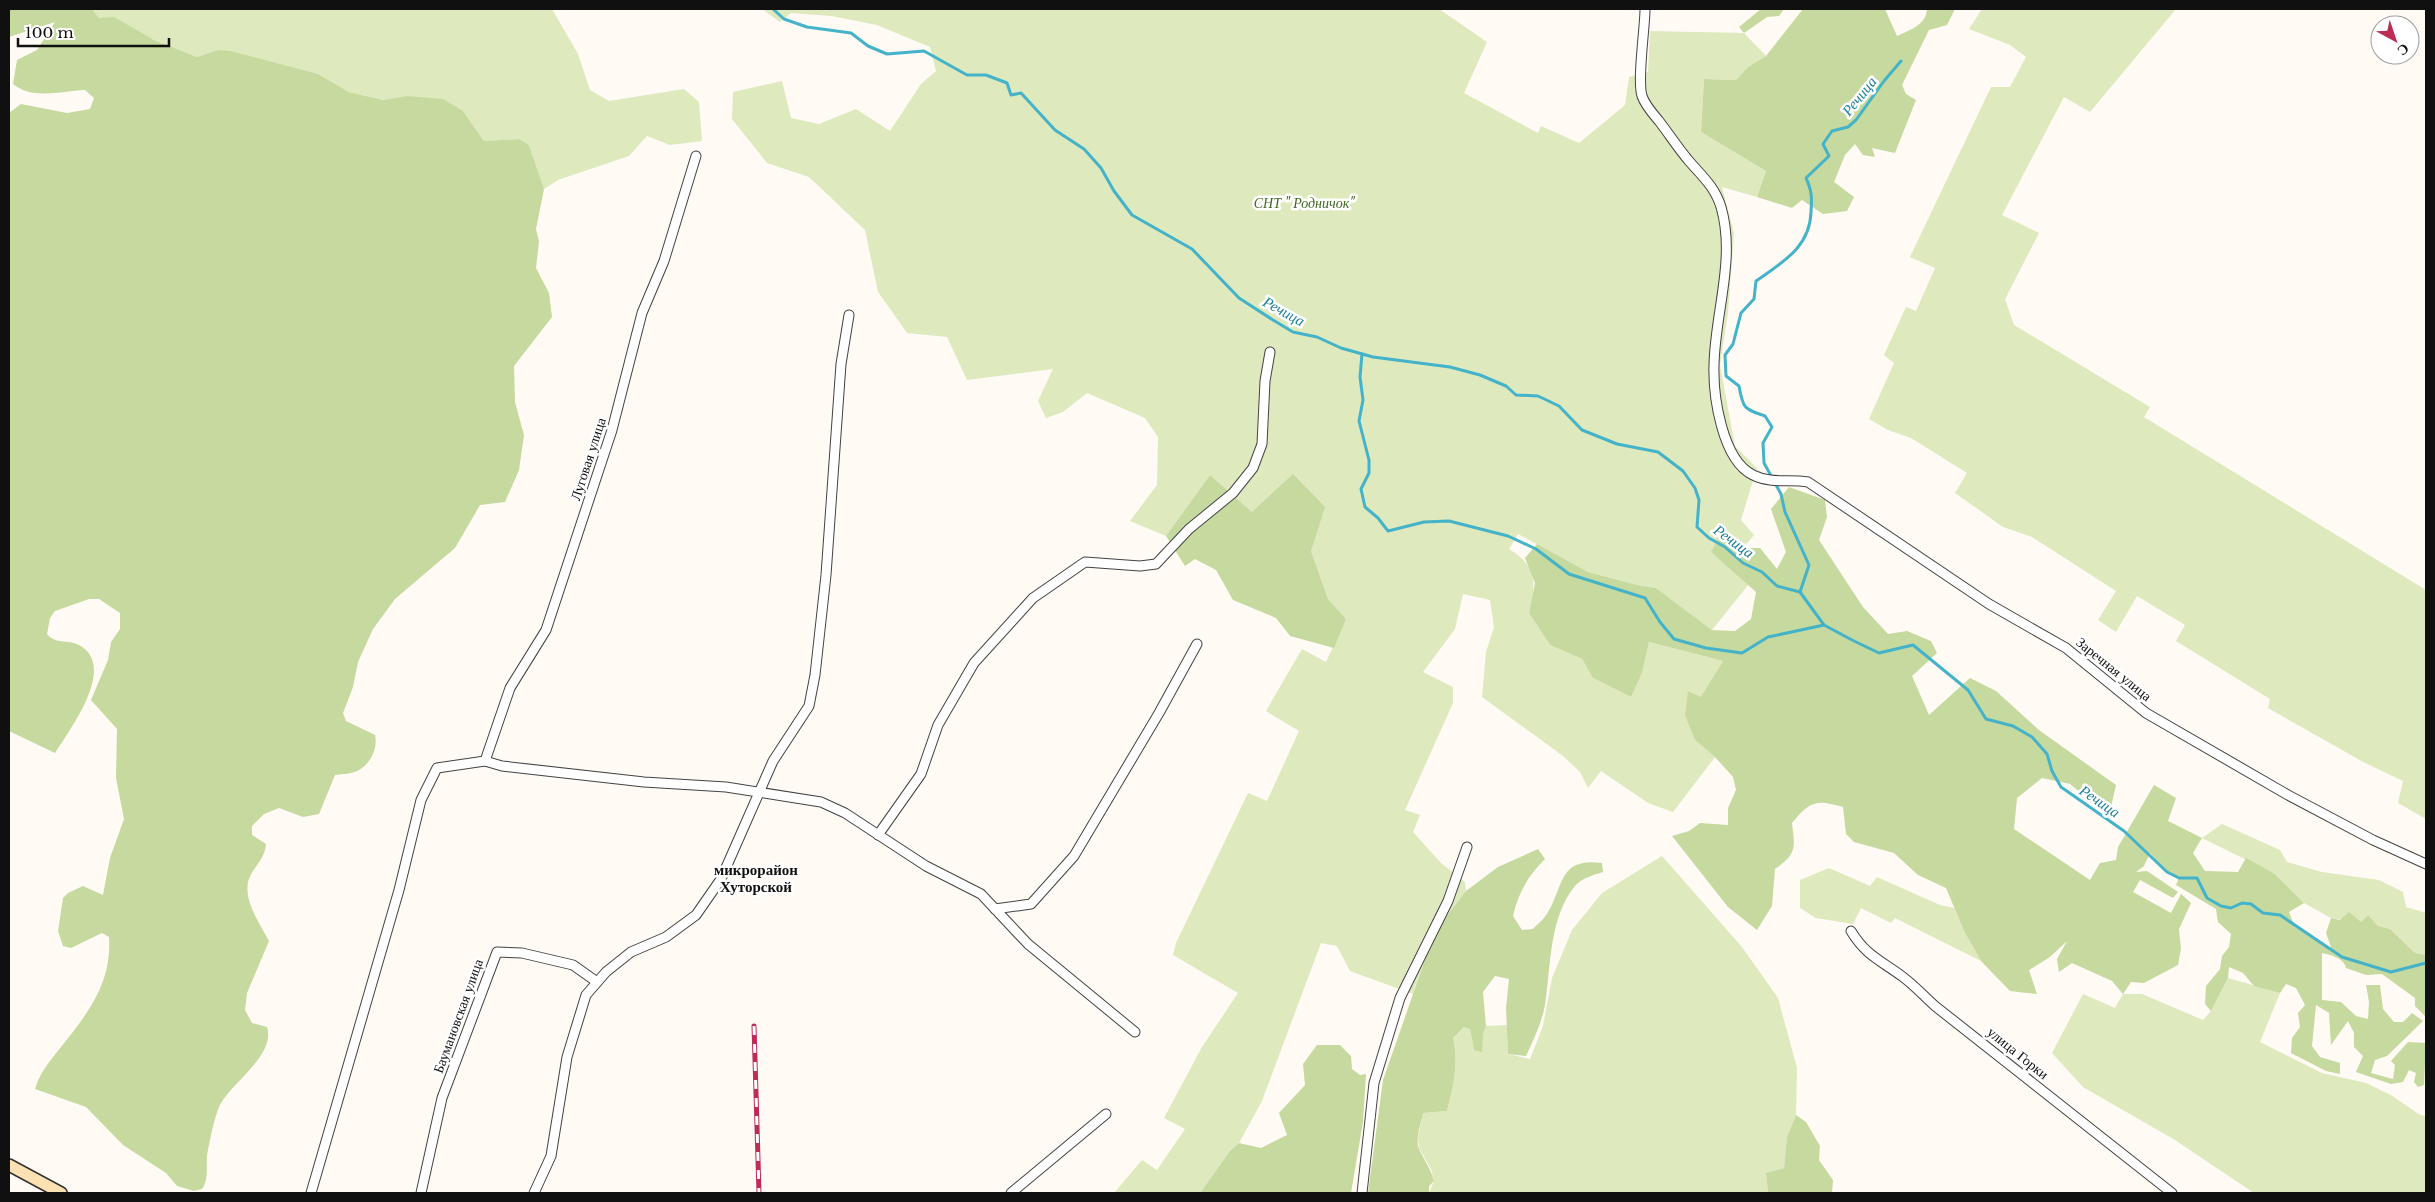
<svg xmlns="http://www.w3.org/2000/svg" width="2435" height="1202" font-family="'Libre Baskerville',serif">
<style>
.green{fill:#dee9be}
.forest{fill:#c6d99e}
.lines{fill:none;stroke-linecap:round;stroke-linejoin:round}
.stream{stroke:#44b3c9;stroke-width:3}
.street-casing{stroke:#434343;stroke-width:11}
.secondary-casing{stroke:#323232;stroke-width:14}
.street{stroke:#fff;stroke-width:9}
.secondary{stroke:#fce2b2;stroke-width:11}
.rail-casing{stroke:#bc2c55;stroke-width:5}
.rail{stroke:#fff;stroke-width:3;stroke-dasharray:9;stroke-linecap:butt}
.labels{text-anchor:middle;dominant-baseline:central;stroke-width:5;stroke-linejoin:round;paint-order:stroke}
.park-label{font-size:14px;font-style:italic;fill:#406722;stroke:#fff}
.street-label{font-size:14px;fill:#101010;stroke:#fff}
.water-label{font-size:15px;font-style:italic;fill:#1c7e98;stroke:#fff}
.neighbourhood-label{font-size:15px;font-weight:bold;fill:#101010;stroke:#fff}
</style>
<rect width="100%" height="100%" fill="#fffaf4"/>
<!-- green -->
<g class="green">
<polygon points="92,9 552,9 578,54 590,90 609,101 684,89 699,102 702,141 670,145 647,136 629,156 558,180 544,189 529,145 519,139 484,141 463,111 406,96 383,100 349,92 318,74 218,50 197,57 99,18"/>
<path d="M762,9H1439L1487,42L1464,93L1538,133L1541,126L1579,143L1625,105L1629,77L1648,72L1650,31L1744,33L1766,56L1748,67L1736,80L1704,79L1701,132L1766,171L1757,197L1722,187L1734,233L1728,313L1720,365L1735,446L1757,468L1741,520L1754,535L1743,548L1711,552L1749,584L1712,630L1656,588L1637,585L1588,572L1518,534L1509,549C1538,567 1536,583 1529,613L1550,645L1582,659L1593,678L1631,697L1642,673L1649,642L1723,661L1701,698L1689,691L1695,740L1715,757L1673,812L1648,803L1601,771L1588,788L1580,772L1563,756L1482,697L1486,652L1494,627L1490,600L1463,594L1455,629L1423,672L1453,687V703L1405,810L1420,815L1413,832L1441,863L1465,882L1466,891L1445,918L1425,960L1413,994L1350,971L1337,946L1321,943L1262,1101L1239,1143L1230,1151L1200,1193H1114L1142,1160L1157,1170L1185,1129L1164,1118L1202,1047L1238,993L1173,955L1176,943L1248,793L1267,801L1299,731L1266,711L1302,649L1326,662L1346,619L1328,599L1311,551L1252,512L1210,475L1166,536L1130,521L1157,485L1158,437L1145,418L1087,393L1063,412L1046,418L1038,401L1053,369L967,380L947,337L907,333L878,292L865,230L809,177L767,163L732,119L733,92L782,81L791,118L819,124L856,109L890,131L921,84L936,71L930,47L877,25L831,16L791,13L780,22Z"/>
<polygon points="1982,9 2176,9 2090,112 2064,97 2002,215 2039,233 2005,299 2014,325 2150,407 2144,417 2426,590 2426,819 2398,803 2403,781 2365,763 2268,708 2270,699 2176,641 2185,625 2137,596 2116,632 2098,620 2116,591 2032,537 2003,527 1955,493 1967,473 1911,438 1888,430 1869,419 1894,363 1884,355 1906,307 1916,311 1935,268 1910,257 1991,87 2010,87 2026,57 2010,45 1969,29"/>
<polygon points="2222,824 2280,850 2287,862 2322,872 2379,880 2403,892 2406,907 2426,913 2426,955 2415,953 2390,929 2378,926 2368,915 2361,922 2331,918 2304,903 2275,874 2202,838"/>
<path d="M1662,856L1742,947L1778,998L1797,1068L1796,1115L1787,1137L1784,1168L1766,1173L1768,1193H1429L1434,1181L1431,1169L1419,1148L1418,1137L1423,1113L1447,1111C1453,1085 1459,1064 1453,1038L1464,1027L1470,1029L1474,1050L1486,1026L1507,1025L1508,1054L1530,1059L1543,1026L1552,978L1572,930L1602,893Z"/>
<polygon points="1829,868 1870,886 1877,877 1940,905 1954,908 1964,931 1981,961 1895,918 1891,923 1861,908 1853,924 1816,918 1800,908 1800,880"/>
<polygon points="2228,978 2280,993 2260,1042 2322,1073 2366,1083 2391,1095 2420,1115 2426,1116 2426,1193 2254,1193 2175,1140 2083,1087 2052,1053 2083,994 2115,1008 2123,994 2142,994 2203,1020 2211,1011"/>
</g>
<!-- forest -->
<g class="forest">
<path d="M9,9H92L99,18L114,17L154,40L197,57L218,50L230,51L318,74L349,92L383,100L406,96L443,99L463,111L484,141L519,139L529,145L544,189L536,229L539,241L536,268L549,293L552,317L514,366L515,402L524,435L519,470L505,502L480,505L455,548L395,599L373,629L358,662L353,687L343,713L346,721L375,735C378,748 371,763 359,770C353,774 342,774 335,775L319,814L303,817L279,808L264,814L252,826V835L266,844C265,859 254,866 249,879C242,899 260,924 269,941L247,993L245,1010L252,1023L267,1027C276,1054 233,1082 221,1103C215,1113 209,1144 207,1156C206,1168 209,1179 202,1189L194,1191L177,1186L166,1173L123,1145L86,1107L35,1089C40,1072 50,1061 61,1047C88,1013 112,983 109,937L102,933L71,948L63,946L58,931L63,898L68,893L83,886L103,895L110,858L124,819L116,778L117,729L91,700L108,660L111,642L120,629V613L99,599H89L55,611L50,618L47,634C56,645 68,639 79,645C118,666 70,729 55,753L9,731V113L21,104L67,113L90,109L94,98L85,90C62,91 32,100 13,84L17,60L37,50L55,22L9,37Z"/>
<polygon points="1761,9 1784,9 1779,16 1767,17 1744,33 1739,27"/>
<path d="M1803,9H1885L1897,36C1910,30 1926,25 1927,9H1955L1947,25L1929,30L1902,85L1906,94L1916,100L1895,153L1872,148L1875,157L1863,155L1855,144L1845,155L1834,182L1854,197L1847,211L1823,214L1802,200L1792,208L1757,197L1766,171L1701,132L1704,79L1736,80L1748,67L1766,56Z"/>
<polygon points="1293,474 1325,507 1311,551 1328,599 1346,619 1334,648 1290,636 1276,618 1233,600 1216,570 1195,559 1185,566 1166,536 1210,475 1252,512"/>
<path d="M1789,487L1825,500L1827,517L1819,540L1863,607L1888,634L1907,631L1931,641L1937,653L1912,676L1929,715L1970,678L1996,691L2039,730L2116,785L2109,816L2070,784L2042,778L2017,798L2014,829L2090,880L2100,863L2116,860L2118,847L2154,785L2176,798L2168,821L2202,838L2193,853L2205,871L2238,872L2246,858L2275,874L2304,903L2289,912L2295,927L2332,950L2326,933L2331,918L2340,920L2349,912L2361,922L2368,915L2378,926L2390,929L2415,953L2426,955V1017L2415,1006V998L2382,974L2366,975L2346,968C2344,958 2331,955 2322,953V1000L2341,1002L2356,1016L2368,1019L2369,1002L2366,985H2380L2383,1009L2394,1022H2403L2412,1013L2423,1021L2387,1056L2375,1060L2371,1073L2393,1079L2395,1065L2391,1061L2408,1042L2426,1043L2424,1085L2418,1087L2414,1082L2416,1073L2409,1070L2403,1082L2391,1084L2356,1072L2363,1056L2354,1047V1033L2348,1021L2331,1045L2329,1013L2316,1005L2312,1046L2320,1057L2340,1063V1074L2326,1071L2291,1053L2292,1038L2300,1027L2298,1013L2305,1005L2296,988L2286,984L2280,993L2254,986L2243,973L2229,967L2228,978L2211,1011L2205,1004L2206,986L2220,969L2222,956L2229,947L2231,934L2218,922L2216,909L2176,885L2179,878L2167,872L2150,853L2144,866L2136,872L2147,871L2178,892L2173,898L2140,880L2133,892L2171,913L2181,894L2191,903L2179,929L2181,949L2178,965L2144,983L2131,982L2123,994L2112,981L2072,963L2059,972L2057,959L2067,941L2050,957L2029,970L2037,994L2010,991L1981,961L1964,931L1946,888L1918,875L1894,853L1854,842L1846,834L1843,807C1816,799 1810,801 1792,823C1795,848 1797,854 1775,869L1772,906L1757,930L1728,907L1672,836L1689,831L1700,823L1728,825V808L1736,790L1733,777L1715,757L1695,740L1685,715L1688,691L1701,697L1723,661L1649,642L1642,673L1631,697L1593,678L1582,659L1550,645L1529,613L1535,583L1525,558L1537,544L1588,572L1637,585L1656,588L1712,630L1735,631L1751,619L1756,592L1711,552L1721,534L1743,548H1760L1777,569L1786,552L1771,509Z"/>
<path d="M1538,849L1545,859C1528,876 1518,893 1513,916L1522,930L1533,929C1538,924 1545,918 1548,912C1564,885 1559,857 1602,863L1603,872C1593,875 1582,878 1575,886C1549,917 1551,966 1545,1005C1542,1022 1534,1039 1526,1056L1508,1054L1506,1008L1509,979L1495,976L1483,992L1486,1026L1483,1033L1482,1052L1474,1050L1470,1029L1464,1027L1453,1038C1459,1064 1453,1086 1447,1111L1423,1113C1421,1124 1415,1138 1419,1149C1424,1160 1431,1169 1434,1181L1429,1186V1193H1368L1383,1080L1425,960L1445,918L1466,891L1498,867Z"/>
<polygon points="1317,1045 1340,1045 1351,1056 1352,1069 1360,1075 1366,1074 1363,1122 1351,1193 1200,1193 1230,1151 1239,1143 1261,1148 1287,1135 1279,1113 1305,1085 1303,1064"/>
<polygon points="1796,1115 1806,1122 1820,1146 1819,1160 1833,1180 1832,1193 1768,1193 1766,1173 1784,1168 1787,1137"/>
</g>
<g class="lines">
<!-- stream -->
<g class="stream">
<polyline points="773,9 784,19 807,27 851,33 868,46 887,54 924,51 967,75 986,75 1007,83 1011,95 1021,93 1055,130 1084,149 1101,168 1114,191 1132,215 1192,249 1239,298 1273,320 1293,332 1317,337 1341,348 1373,357 1450,367 1480,375 1506,386 1516,395 1538,396 1559,406 1582,430 1617,444 1658,452 1683,471 1695,488 1699,500 1697,527 1709,538 1725,547 1743,563 1762,572 1777,586 1800,592 1824,625 1854,641 1879,653 1913,645 1968,690 1986,719 2013,726 2032,737 2047,754 2052,771 2061,787 2124,831 2167,872 2179,878 2197,878 2207,898 2221,906 2231,908 2242,903 2251,904 2263,913 2280,915 2342,957 2391,972 2426,963"/>
<polyline points="1362,354 1360,377 1363,400 1359,421 1369,460 1369,473 1361,489 1365,507 1378,518 1388,531 1424,522 1449,521 1508,536 1536,549 1569,574 1645,598 1660,622 1674,639 1706,648 1742,653 1768,637 1824,625"/>
<path d="M1800,592L1809,565L1785,512L1781,494L1764,463L1763,443L1772,427L1765,416C1744,409 1743,409 1739,386L1726,376L1725,355L1733,344L1741,313L1754,299L1756,281C1783,262 1810,247 1811,212C1812,198 1812,191 1806,178L1829,156L1823,144L1832,131L1848,127L1856,120L1884,81L1901,61"/>
</g>
<defs>
<g id="street">
<path d="M1645,9C1645,28 1637,80 1642,96C1645,105 1653,114 1659,121C1669,134 1678,148 1689,161C1702,176 1715,187 1721,207C1736,259 1715,312 1714,365C1713,396 1722,460 1753,475C1771,484 1789,479 1808,482L1989,604L2066,648L2146,713L2288,795L2373,840L2426,864"/>
<polyline points="485,761 510,688 546,630 612,430 642,313 664,261 696,156"/>
<polyline points="878,835 921,774 938,725 974,663 1033,598 1085,562 1140,566 1156,564 1189,529 1233,493 1253,468 1262,444 1265,381 1270,352"/>
<polyline points="995,909 1031,904 1074,856 1159,713 1197,644"/>
<path d="M1851,931C1866,956 1882,961 1903,977C1915,986 1925,997 1935,1006L2172,1193"/>
<polyline points="311,1193 399,890 421,800 437,768 485,761 502,766 644,782 726,787 821,802 845,813 926,866 981,894 1028,944 1135,1032"/>
<polyline points="421,1193 442,1098 497,952 522,953 573,965 597,982"/>
<polyline points="534,1193 551,1156 567,1057 586,995 606,972 631,952 666,937 696,915 721,879 773,761 809,706 815,675 826,575 841,364 849,315"/>
<polyline points="1011,1193 1106,1114"/>
<polyline points="1362,1193 1374,1083 1400,998 1448,901 1467,847"/>
</g>
<polyline id="secondary" points="9,1165 61,1193"/>
</defs>
<!-- street casing -->
<use href="#street" class="street-casing"/>
<!-- secondary casing -->
<use href="#secondary" class="secondary-casing"/>
<!-- street -->
<use href="#street" class="street"/>
<!-- secondary -->
<use href="#secondary" class="secondary"/>
<defs>
<polyline id="rail" points="754,1026 759,1193"/>
</defs>
<!-- rail casing -->
<use href="#rail" class="rail-casing"/>
<!-- rail -->
<use href="#rail" class="rail"/>
</g>
<g class="labels">
<!-- park labels -->
<g class="park-label">
<text x="1304" y="203">СНТ " Родничок"</text>
</g>
<!-- street labels -->
<g class="street-label">
<text transform="translate(588 459) rotate(-72)">Луговая улица</text>
<text transform="translate(2114 669) rotate(39)">Заречная улица</text>
<text transform="translate(458 1016) rotate(-70)">Баумановская улица</text>
<text transform="translate(2018 1053) rotate(39)">улица Горки</text>
</g>
<!-- water labels -->
<g class="water-label">
<text transform="translate(1859 96) rotate(-51)">Речица</text>
<text transform="translate(1284 311) rotate(29)">Речица</text>
<text transform="translate(1734 541) rotate(36)">Речица</text>
<text transform="translate(2100 801) rotate(34)">Речица</text>
</g>
<!-- neighbourhood labels -->
<g class="neighbourhood-label">
<text x="756" y="869">микрорайон<tspan x="756" dy="17">Хуторской</tspan></text>
</g>
</g>
<!-- border -->
<rect width="2435" height="1202" fill="none" stroke="#101010" stroke-width="20"/>
<!-- north arrow -->
<g transform="translate(2395 40) rotate(140)"><circle r="24" fill="#ffffff" stroke="#9f9f9f"/>
<path d="M0-4L9 19L0 12L-9 19Z" fill="#bc2c55"/>
<text y="-8" font-size="14" font-weight="bold" text-anchor="middle" fill="#101010">С</text>
</g>
<!-- scale -->
<path d="M18 38v8h151v-8" fill="none" stroke="#101010" stroke-width="2.5"/>
<text x="25" y="38" font-size="15" fill="#101010" stroke="#ffffff" stroke-width="4" paint-order="stroke">100 m</text>
</svg>
